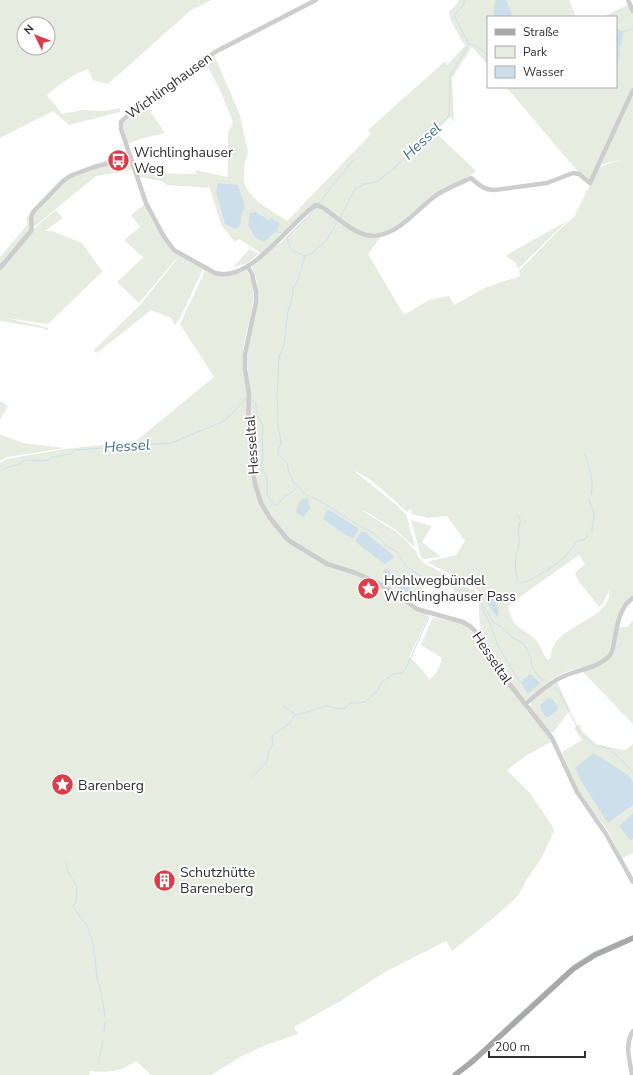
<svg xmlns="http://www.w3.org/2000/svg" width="633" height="1075" font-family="'Nunito Sans',sans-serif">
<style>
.green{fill:#e6ecdf;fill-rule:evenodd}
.water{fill:#cddfeb}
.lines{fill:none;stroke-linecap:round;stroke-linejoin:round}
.stream{stroke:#cddfeb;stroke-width:1}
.minor{stroke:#cdcdcd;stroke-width:4.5}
.major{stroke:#a8a8a8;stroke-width:5.5}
.labels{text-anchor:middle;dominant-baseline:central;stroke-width:4;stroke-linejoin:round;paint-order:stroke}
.street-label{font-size:14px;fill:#303030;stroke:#fff}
.poi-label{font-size:14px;fill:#303030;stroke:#fff;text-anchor:start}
.water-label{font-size:15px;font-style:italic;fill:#42718e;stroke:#fff}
</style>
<rect width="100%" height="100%" fill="#fff"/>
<!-- green -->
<g class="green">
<path d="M0,0H211L190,11L108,84L93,80L88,69C73,74 59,85 47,95L62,114L83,110L104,111L120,108V112L69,125L53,111L0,138ZM24,24H48V48H24Z"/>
<path d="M458,0H569L576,17H488V65L472,47L452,78L454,122L450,117L435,132L476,171L470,176L445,189L399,225L384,233H370L380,237V238L368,254L404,315L429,300L449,296L454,305L487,287L520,276L519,271L558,231L574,217L599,167L622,159L601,165L633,95V597L629,599L616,626L609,652C599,667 574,667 559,675C548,680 539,691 530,698L524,700L508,680L482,637L479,615V592L476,588L467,582L428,563L430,561L456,555L465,541L447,516L428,518L411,514L412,510L410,509L407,512C396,502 367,474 354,471L394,503L406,514L415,546L412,545L396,530L363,510L364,512L395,531L401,536L416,551L419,558L424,563L475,591L477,597L476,600L456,593L451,587L424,578L419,596L413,592L408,601L415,609L429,615L409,657L420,667L430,680L439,668L442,658L421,645L433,617L462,623L472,630L506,682L550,738L551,742L527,755L507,770L530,793L553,827L554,831L541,859L527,879L517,897L491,920L452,951L446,941L385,972L342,1000L294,1027L298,1034L266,1045L242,1056L211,1075H151L136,1061C119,1073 109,1072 89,1071L90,1075H0V463L7,459L65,449L136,441L214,377L180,324L204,273L203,269L179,320L175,325L171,318L151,310L97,353L93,351L140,305L177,259H176L139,303L117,282L149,252L143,257L124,240L140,227L131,215L145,204L158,230L174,251L215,274L246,269C264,296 243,328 243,357C243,374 247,392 251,409C251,389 246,369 248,350C251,322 266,293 251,265L281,242L316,208H321L337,216L320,204H316L262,254L239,239L235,242L221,225L208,182L209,188L167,185L162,181L139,177L137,173L197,174L195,170L228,177V133L233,122L220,90L205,61L214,55L240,115L248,152L244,167V182L247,189L258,202L287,221L371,134L368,130L445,61L447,65L465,46L451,21L449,12L458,3ZM256,212L269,220L252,233L250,229ZM365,532L394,556V557L373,556L356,542ZM579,555L585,564L575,573L578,580L599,607L603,603L609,590C613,622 550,624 551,658L548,660C542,654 542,647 537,641C531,634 523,631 516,625C512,620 510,614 508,607L514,601Z"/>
<polygon points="627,5 629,5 633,14 633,86 591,178 587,179 579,173 506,87 616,87 616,17 603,17"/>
<polygon points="146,105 165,133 140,139 127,144 123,127 124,121"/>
<polygon points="129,158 133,170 96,176 30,230 0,266 0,257 28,224 26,218 69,178 95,168"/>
<polygon points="56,210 63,218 45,231 52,231 82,243 102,271 102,272 48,324 6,318 49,328 47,330 42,328 0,321 0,269 33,229"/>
<polygon points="567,221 518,269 515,262 505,256"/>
<polygon points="250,249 258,254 248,263 234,267 243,256"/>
<polygon points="0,401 8,406 0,420"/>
<polygon points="0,434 23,443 64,448 7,457 0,461"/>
<polygon points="411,520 432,526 422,542 441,557 424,559 421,557"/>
<polygon points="632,621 633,621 633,724 583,672 610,658 619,627 628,627"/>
<path d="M557,681L570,710L553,733L549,731L530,707L531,702L550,686ZM555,702L557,704L555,713L548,718H546Z"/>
<polygon points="580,724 582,731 596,744 623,750 627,749 633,744 633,782 627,775 608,823 633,805 633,813 619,826 632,841 633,839 633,853 622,858 608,831 579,792 562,752 582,740 574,728"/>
</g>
<!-- water -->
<g class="water">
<path d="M496,0H506L513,17H496C491,12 494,6 496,0Z"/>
<polygon points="616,28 623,32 622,42 619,48 620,55 618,62 616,64"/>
<polygon points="218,183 238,185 245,207 242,213 240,225 235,229 225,224 216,192"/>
<polygon points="256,212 269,220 271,218 279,223 278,229 264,242 254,236 248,225 250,213"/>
<path d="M307,496L310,508L304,517L296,513C296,507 300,501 304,498L306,499Z"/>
<polygon points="327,510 329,510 358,528 358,531 354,537 351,538 323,519"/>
<polygon points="361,532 365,532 394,556 394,557 385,564 364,549 355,541"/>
<path d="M385,569H386L411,589V593C400,591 387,582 383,572Z"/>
<polygon points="491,598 495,600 499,613 497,617 486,602 487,599"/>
<polygon points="530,674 540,683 528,694 521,683 524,679"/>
<polygon points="550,697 557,704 558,707 555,713 547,718 541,710 540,705 545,700"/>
<polygon points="594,753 628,775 633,782 633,805 608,823 581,781 575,768"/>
<polygon points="633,813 633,839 631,841 619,826"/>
</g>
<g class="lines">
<!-- stream -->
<g class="stream">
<polyline points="623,32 631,29 633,30"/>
<polyline points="469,44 475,45 488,55"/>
<polyline points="319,203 353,160"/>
<path d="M340,217L356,188L365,184L377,182L394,168L410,153L413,148C418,146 419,141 425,140L449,116L450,76L469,44L454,16L464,4V0"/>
<polyline points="275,231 282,233"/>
<polyline points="305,256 291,250 287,237 316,208"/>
<polyline points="253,400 256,404 256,414 263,425 263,433 262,438 263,456 262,465 262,469 267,478 267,494 272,503 277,506 281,500 297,488"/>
<path d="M585,454C588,464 595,484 591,494"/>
<polyline points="0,472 6,468 19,464 25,460 42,461 49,460 52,457 70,454 75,450 171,443 222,422 232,414 243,401 246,399"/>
<path d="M308,496C301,493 298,484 293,482L292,478L289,474L287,463L278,453V449L281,444V440L277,423L278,418L277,399L279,357L284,344L288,311L293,296V288C301,279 301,266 305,256L313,253L318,247L326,241L337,222"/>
<polyline points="311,497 320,501 363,528 374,533 387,546 397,552 406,566 411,570 421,576 430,578 432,585 438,587 448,583 451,584 457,590 468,591 476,598"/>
<path d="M589,499C589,505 594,510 594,515C595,521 591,525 592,531"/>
<path d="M518,515L521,521C516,529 520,536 519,545C519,549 517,551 516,554C515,561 515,573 518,579"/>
<path d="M521,583C526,581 531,580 535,577C551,569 568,557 577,541L585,539L588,535"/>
<polyline points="479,601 487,611 492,621 503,628 512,637 524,644 531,658 532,667 540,678 545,680"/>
<polyline points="495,601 506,595"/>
<polyline points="483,607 482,608 491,626 498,646 519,681 521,682"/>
<polyline points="556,688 560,693 580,733 597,748 600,746 609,749 622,760 633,773"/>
<polyline points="283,706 295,714 297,715 326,706 342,709 346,708 350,703 360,703 365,702 378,690 380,684 385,680 394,674 402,673 405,670 429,617"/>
<polyline points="252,777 267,762 269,751 273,744 272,736 290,723 295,714"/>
<polyline points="66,863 69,874 77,887 76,902 73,906 80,917 87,925 93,943 95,957 97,979 100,987 105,1016"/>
<polyline points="572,966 594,952 630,937"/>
<polyline points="502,1030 568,970"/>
<polyline points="104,1031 105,1022"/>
<polyline points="487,1045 498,1034"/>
<polyline points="99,1060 103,1040"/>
<polyline points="469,1060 476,1055"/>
</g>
<!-- minor -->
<g class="minor">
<path d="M316,0L215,52L128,115L121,122V129L146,203L163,235L174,250L215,273C250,284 291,221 316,205L322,207C334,215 352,232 366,235C395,241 416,209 438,194C448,188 460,183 471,178C479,185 484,190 495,190L547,183L573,173L579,174L590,183L633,90"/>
<polyline points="628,0 633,11"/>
<polyline points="248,267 252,274 256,292 256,302 245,354 245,369 249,394 248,428 251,446 252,466 255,484 261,503 270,518 288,540 327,564 353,572 374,581 393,592 417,609 463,622 471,627 480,636 507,681 552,738 577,792 606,834 633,882"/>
<path d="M0,268L31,231C33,224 29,218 33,212L63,181L70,176L94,167L131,157"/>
<path d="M525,704C537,695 548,683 562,677C577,670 598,668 609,656C613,652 613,646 614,642C617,627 619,607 633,598"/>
<path d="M632,1075C630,1061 624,1044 633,1031"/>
</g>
<!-- major -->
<polyline class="major" points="455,1075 473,1061 573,969 595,955 633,938"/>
</g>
<!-- icons -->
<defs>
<symbol id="bus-disc" viewBox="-11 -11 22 22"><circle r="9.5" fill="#db3e4a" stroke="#fff"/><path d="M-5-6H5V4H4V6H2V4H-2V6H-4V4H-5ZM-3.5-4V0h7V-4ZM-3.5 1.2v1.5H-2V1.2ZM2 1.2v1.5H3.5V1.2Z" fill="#fff"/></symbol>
<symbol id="sight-disc" viewBox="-11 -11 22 22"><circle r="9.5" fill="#db3e4a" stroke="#fff"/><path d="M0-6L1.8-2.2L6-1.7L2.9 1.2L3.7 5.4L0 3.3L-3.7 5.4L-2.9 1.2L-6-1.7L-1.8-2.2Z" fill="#fff"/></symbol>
<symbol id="building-disc" viewBox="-11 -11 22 22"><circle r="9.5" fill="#db3e4a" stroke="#fff"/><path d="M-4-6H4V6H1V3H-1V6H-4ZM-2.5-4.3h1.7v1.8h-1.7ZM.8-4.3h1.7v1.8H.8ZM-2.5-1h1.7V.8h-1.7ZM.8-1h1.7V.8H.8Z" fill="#fff"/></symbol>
</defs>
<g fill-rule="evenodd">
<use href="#bus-disc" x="106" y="148" width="25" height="25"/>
<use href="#sight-disc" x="356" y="576" width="25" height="25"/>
<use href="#sight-disc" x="50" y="772" width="25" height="25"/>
<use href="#building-disc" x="152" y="868" width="25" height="25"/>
</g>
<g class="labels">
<!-- street labels -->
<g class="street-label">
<text transform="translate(169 86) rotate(-36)">Wichlinghausen</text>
<text transform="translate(252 445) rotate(-94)">Hesseltal</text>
<text transform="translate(492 658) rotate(56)">Hesseltal</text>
</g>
<!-- poi labels -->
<g class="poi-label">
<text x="134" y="152">Wichlinghauser<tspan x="134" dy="16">Weg</tspan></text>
<text x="384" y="580">Hohlwegbündel<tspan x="384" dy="16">Wichlinghauser Pass</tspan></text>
<text x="78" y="785">Barenberg</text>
<text x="180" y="872">Schutzhütte<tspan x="180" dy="16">Bareneberg</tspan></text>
</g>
<!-- water labels -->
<g class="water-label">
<text transform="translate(422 141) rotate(-43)">Hessel</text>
<text transform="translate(127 446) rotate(-4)">Hessel</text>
</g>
</g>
<!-- legend -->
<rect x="487" y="16" width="130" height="72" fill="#ffffff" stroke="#acacac"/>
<rect x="495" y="29" width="20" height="6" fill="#a8a8a8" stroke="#acacac"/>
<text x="523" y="36" font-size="12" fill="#303030">Straße</text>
<rect x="495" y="46" width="20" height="12" fill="#e6ecdf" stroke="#acacac"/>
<text x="523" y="56" font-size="12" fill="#303030">Park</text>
<rect x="495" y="66" width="20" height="12" fill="#cddfeb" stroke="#acacac"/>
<text x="523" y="76" font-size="12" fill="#303030">Wasser</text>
<!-- north arrow -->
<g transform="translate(36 36) rotate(313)"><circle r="19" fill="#ffffff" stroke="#acacac"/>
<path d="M0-3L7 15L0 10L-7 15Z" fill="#db3e4a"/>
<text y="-6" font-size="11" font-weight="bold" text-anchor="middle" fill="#303030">N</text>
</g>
<!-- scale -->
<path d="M489 1051v6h96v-6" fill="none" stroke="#303030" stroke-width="2"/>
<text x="495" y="1051" font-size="12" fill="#303030" stroke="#ffffff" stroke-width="3" paint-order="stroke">200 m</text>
</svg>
